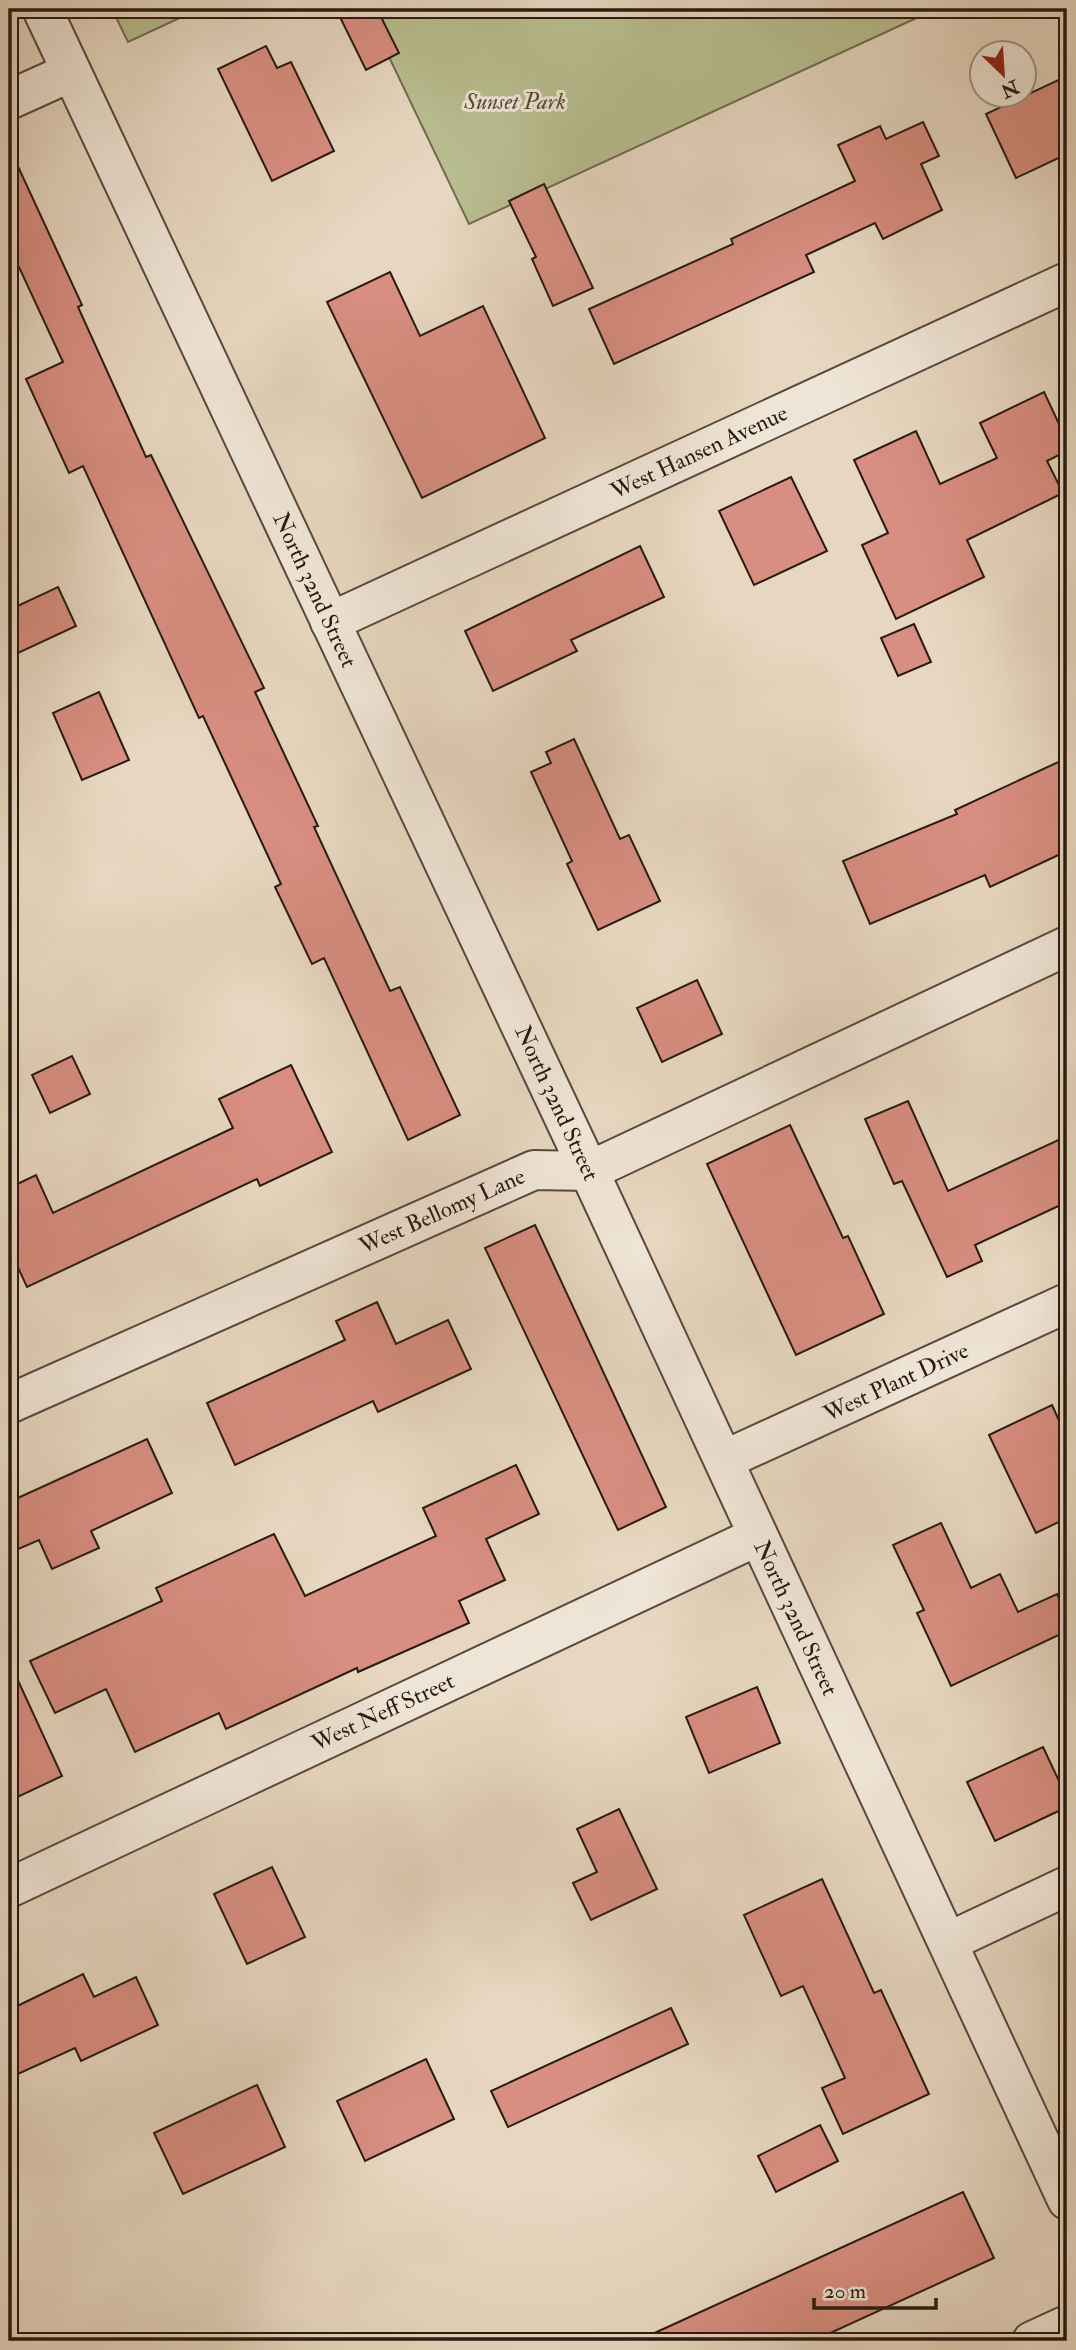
<svg xmlns="http://www.w3.org/2000/svg" width="1076" height="2350" font-family="'IM FELL Double Pica',serif">
<style>
.green{fill:#b8be91;stroke:#706c52;stroke-width:2}
.building{fill:#d88e81;stroke:#291a12;stroke-width:2}
.lines{fill:none;stroke-linecap:round;stroke-linejoin:round}
.minor-casing{stroke:#58493e;stroke-width:42}
.minor{stroke:#efe5d6;stroke-width:38}
.labels{text-anchor:middle;dominant-baseline:central;stroke-width:6;stroke-linejoin:round;paint-order:stroke}
.park-label{font-size:23px;font-style:italic;fill:#544b38;stroke:#efe5d6}
.street-label{font-size:23px;fill:#291a12;stroke:#efe5d6}
</style>
<rect width="100%" height="100%" fill="#e7d7c0"/>
<filter id="stains"><feTurbulence type="fractalNoise" baseFrequency=".00286" numOctaves="4"/><feColorMatrix values="0 0 0 0 .2 0 0 0 0 .09 0 0 0 0 .02 0 0 0 .5 -.17"/></filter>
<radialGradient id="worn" r=".72"><stop offset=".6" stop-color="#630" stop-opacity="0"/><stop offset="1" stop-color="#630" stop-opacity=".3"/></radialGradient>
<!-- green -->
<g class="green">
<polygon points="112,9 199,9 128,42"/>
<polygon points="366,9 936,9 469,224"/>
</g>
<!-- building -->
<g class="building">
<polygon points="336,9 377,9 399,53 366,70"/>
<polygon points="266,46 277,68 291,62 334,151 272,181 218,69"/>
<polygon points="1067,76 1067,154 1016,178 986,114"/>
<polygon points="923,122 939,156 921,164 942,210 883,239 875,223 806,255 814,272 614,364 589,309 733,244 731,239 855,181 838,145 880,126 886,139"/>
<polygon points="9,147 82,305 78,307 146,457 151,455 264,688 255,692 318,826 314,827 390,991 400,987 460,1115 408,1140 324,958 312,964 275,887 281,884 203,716 199,718 83,466 69,473 26,379 63,362 19,267 9,272"/>
<polygon points="544,184 593,288 553,306 532,259 536,257 509,201"/>
<polygon points="390,272 420,336 483,306 545,438 422,498 327,302"/>
<polygon points="1044,392 1067,441 1067,451 1047,461 1063,493 967,540 984,577 896,619 862,545 888,533 854,460 916,431 940,484 997,458 980,423"/>
<polygon points="791,477 827,551 754,585 719,511"/>
<polygon points="640,546 664,597 571,640 577,651 493,691 465,631"/>
<polygon points="58,587 76,626 18,653 9,633 9,610"/>
<polygon points="914,624 931,662 898,676 881,638"/>
<polygon points="99,692 129,760 82,780 53,713"/>
<polygon points="574,739 620,839 629,835 660,901 598,930 567,864 572,861 531,772 551,763 546,752"/>
<polygon points="1067,758 1067,851 990,887 985,875 870,924 843,861 957,814 955,810"/>
<polygon points="697,980 722,1034 662,1062 637,1008"/>
<polygon points="72,1056 90,1094 50,1113 32,1075"/>
<polygon points="291,1065 332,1152 260,1186 257,1179 27,1287 9,1248 9,1188 36,1175 53,1213 233,1128 219,1099"/>
<polygon points="908,1101 948,1191 1067,1136 1067,1202 975,1245 982,1261 947,1277 902,1181 894,1184 865,1119"/>
<polygon points="790,1125 843,1238 848,1236 884,1314 796,1355 707,1164"/>
<polygon points="535,1225 666,1507 618,1530 485,1248"/>
<polygon points="377,1302 396,1344 448,1320 471,1369 378,1412 373,1401 235,1465 207,1403 345,1340 336,1321"/>
<polygon points="1052,1405 1067,1438 1067,1518 1036,1533 989,1435"/>
<polygon points="147,1439 172,1493 91,1531 99,1548 52,1569 39,1540 9,1553 9,1502"/>
<polygon points="516,1465 539,1514 486,1539 505,1580 459,1601 469,1623 358,1672 357,1668 226,1729 219,1713 135,1752 106,1689 55,1713 30,1661 162,1601 156,1588 274,1534 305,1596 436,1536 423,1508"/>
<polygon points="941,1523 971,1588 1000,1574 1018,1612 1057,1594 1067,1616 1067,1631 951,1686 917,1613 924,1610 893,1545"/>
<polygon points="9,1661 62,1776 9,1801"/>
<polygon points="757,1687 780,1743 709,1773 686,1717"/>
<polygon points="1043,1747 1067,1798 1067,1807 995,1841 967,1782"/>
<polygon points="619,1809 657,1889 591,1920 573,1883 597,1872 577,1829"/>
<polygon points="272,1867 305,1937 247,1964 214,1894"/>
<polygon points="822,1879 874,1993 881,1990 929,2094 843,2134 822,2088 845,2078 803,1986 781,1996 744,1915"/>
<polygon points="83,1974 94,1997 136,1977 158,2025 81,2061 75,2048 9,2078 9,2010"/>
<polygon points="671,2008 688,2044 508,2127 491,2091"/>
<polygon points="426,2059 454,2119 365,2161 337,2101"/>
<polygon points="257,2085 285,2147 183,2194 154,2133"/>
<polygon points="820,2125 838,2161 776,2192 758,2156"/>
<polygon points="963,2192 994,2258 813,2341 637,2341"/>
</g>
<g class="lines">
<defs>
<g id="minor">
<polyline points="42,9 589,1171 1067,2200"/>
<polyline points="9,100 71,72"/>
<polyline points="330,622 1067,282"/>
<polyline points="9,1404 534,1170 589,1171 1067,946"/>
<polyline points="724,1460 1067,1303"/>
<polyline points="9,1888 758,1536"/>
<polyline points="948,1942 1067,1886"/>
<polyline points="1032,2341 1067,2325"/>
</g>
</defs>
<!-- minor casing -->
<use href="#minor" class="minor-casing"/>
<!-- minor -->
<use href="#minor" class="minor"/>
</g>
<g class="labels">
<!-- park labels -->
<g class="park-label">
<text x="515" y="101">Sunset Park</text>
</g>
<!-- street labels -->
<g class="street-label">
<text transform="translate(699 452) rotate(-25)">West Hansen Avenue</text>
<text transform="translate(315 590) rotate(65)">North 32nd Street</text>
<text transform="translate(557 1103) rotate(65)">North 32nd Street</text>
<text transform="translate(442 1211) rotate(-24)">West Bellomy Lane</text>
<text transform="translate(896 1382) rotate(-25)">West Plant Drive</text>
<text transform="translate(796 1618) rotate(65)">North 32nd Street</text>
<text transform="translate(383 1712) rotate(-25)">West Neff Street</text>
</g>
</g>
<!-- margin -->
<rect width="1076" height="2350" fill="none" stroke="#e7d7c0" stroke-width="35"/>
<rect x="10" y="10" width="1055" height="2329" fill="none" stroke="#291a12" stroke-width="3.5"/>
<rect x="18" y="18" width="1041" height="2315" fill="none" stroke="#291a12" stroke-width="2"/>
<!-- north arrow -->
<g transform="translate(1003 74) rotate(155)"><circle r="33" fill="#efe5d6" stroke="#a09488" stroke-width="2"/>
<path d="M0-5L12 26L0 18L-12 26Z" fill="#8f2418"/>
<text y="-10" font-size="19" font-weight="bold" text-anchor="middle" fill="#291a12">N</text>
</g>
<!-- scale -->
<path d="M814 2298v10h122v-10" fill="none" stroke="#291a12" stroke-width="3.5"/>
<text x="824" y="2298" font-size="21" fill="#291a12" stroke="#efe5d6" stroke-width="5" paint-order="stroke">20 m</text>
<rect width="100%" height="100%" filter="url(#stains)"/>
<rect width="100%" height="100%" fill="url(#worn)"/>
</svg>
